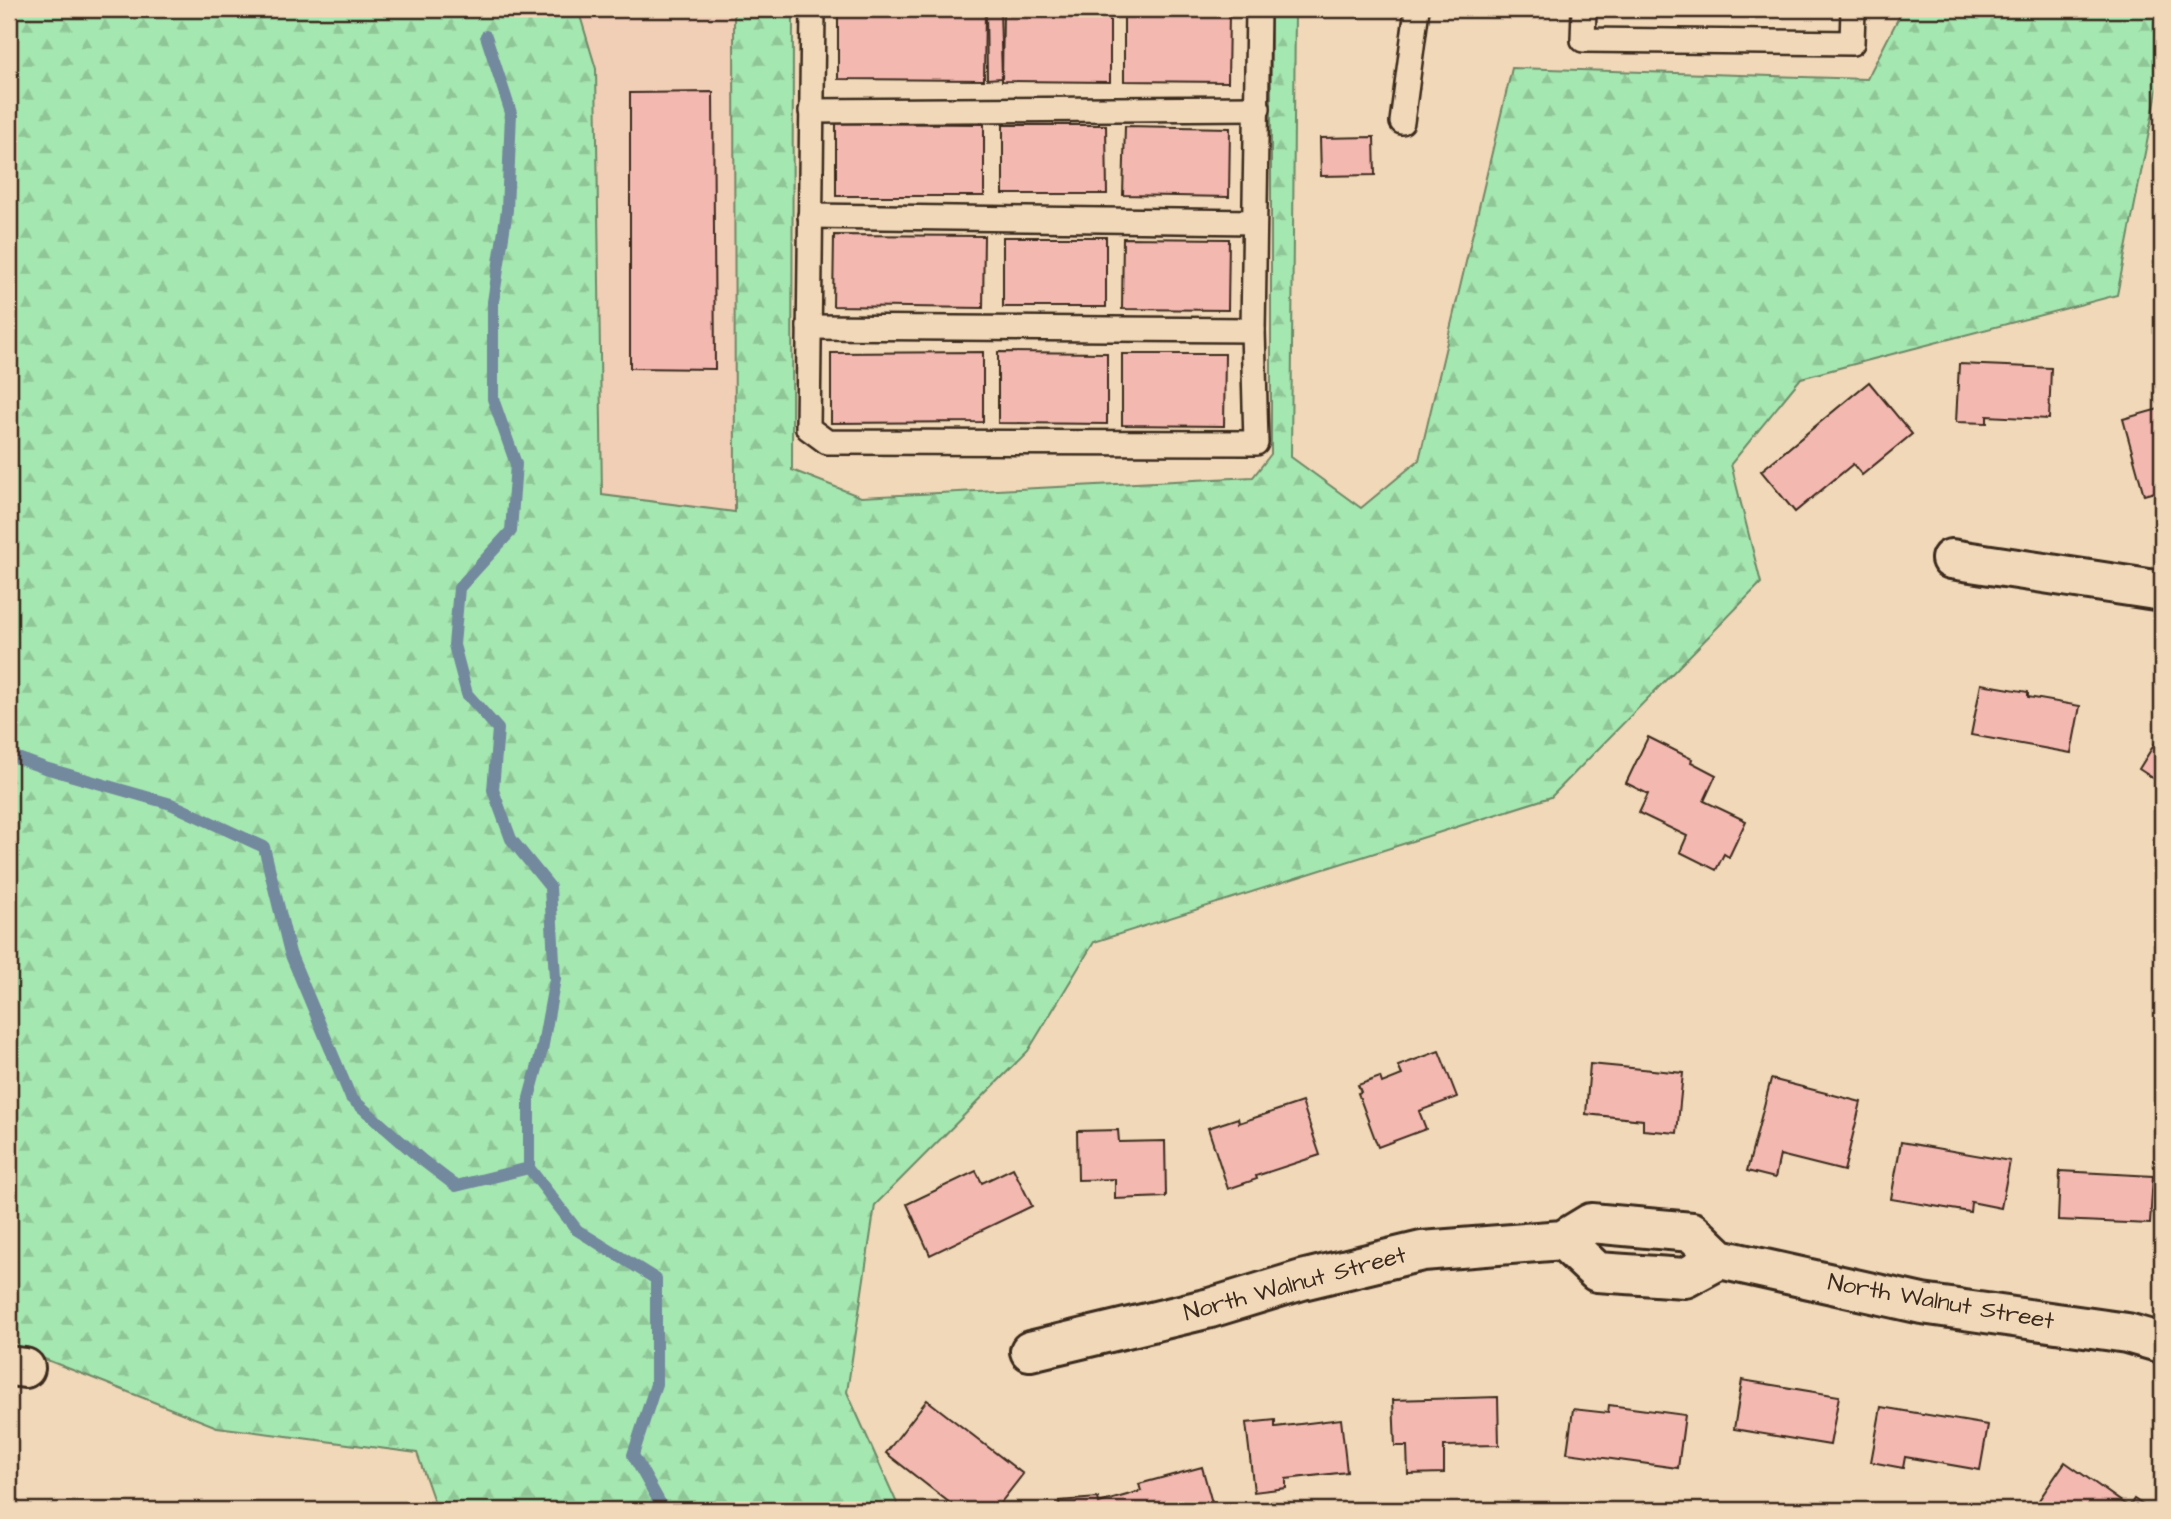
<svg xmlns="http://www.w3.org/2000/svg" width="2171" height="1519" font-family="'Architects Daughter',sans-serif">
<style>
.built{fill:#f1ceb6}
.forest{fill:url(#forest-firs);stroke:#708867;stroke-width:2}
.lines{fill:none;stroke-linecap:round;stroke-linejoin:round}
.stream{stroke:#73899e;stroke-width:12}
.building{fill:#f3b8b0;stroke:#3b2a1e;stroke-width:2}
.service-casing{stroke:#3b2a1e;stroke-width:28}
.minor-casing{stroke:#3b2a1e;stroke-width:44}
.service{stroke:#f0d8b8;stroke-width:23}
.minor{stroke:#f0d8b8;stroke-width:38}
.labels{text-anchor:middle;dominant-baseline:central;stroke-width:5;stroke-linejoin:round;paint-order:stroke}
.street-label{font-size:24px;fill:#3b2a1e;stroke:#f0d8b8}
</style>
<defs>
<pattern id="forest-firs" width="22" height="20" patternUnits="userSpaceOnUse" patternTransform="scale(1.75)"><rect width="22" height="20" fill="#a5e7b0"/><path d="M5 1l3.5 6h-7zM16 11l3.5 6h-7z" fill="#8fc697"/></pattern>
</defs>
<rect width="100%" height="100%" fill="#f0d8b8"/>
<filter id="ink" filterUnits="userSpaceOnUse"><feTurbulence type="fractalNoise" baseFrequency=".0143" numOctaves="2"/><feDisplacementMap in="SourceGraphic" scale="14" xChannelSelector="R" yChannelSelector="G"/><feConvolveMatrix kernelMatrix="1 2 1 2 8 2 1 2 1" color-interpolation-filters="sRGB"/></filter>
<g filter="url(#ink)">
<!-- built -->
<polygon class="built" points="578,9 734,9 735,512 601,495 596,69"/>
<!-- forest -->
<polygon class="forest" points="9,9 578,9 596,69 602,495 735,512 734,9 793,9 792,470 861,497 1253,477 1271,454 1271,9 1295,9 1291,457 1361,508 1419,460 1512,68 1867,79 1903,9 2162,9 2162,66 2117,295 1801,378 1731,464 1761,583 1551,797 1094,942 1028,1051 875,1205 847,1392 900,1510 437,1510 417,1453 217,1427 9,1345"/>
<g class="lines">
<!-- stream -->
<g class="stream">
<polyline points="486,36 511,113 507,210 493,302 493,399 516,464 511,531 459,588 454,645 467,694 498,729 493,790 511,839 550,887 555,979 542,1050 529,1098 529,1168 577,1230 656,1279 656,1384 633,1455 660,1503 661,1510"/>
<polyline points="9,755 45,768 171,804 264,847 290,953 351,1098 422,1160 456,1186 529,1168"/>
</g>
</g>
<!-- building -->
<g class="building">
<polygon points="986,9 1000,9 1002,78 987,79"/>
<polygon points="838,10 985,11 984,80 838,79"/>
<polygon points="1003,11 1110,12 1110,82 1002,81"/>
<polygon points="1124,12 1229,13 1228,82 1124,81"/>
<polygon points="713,92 715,369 630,368 630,93"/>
<polygon points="836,123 984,124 984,196 836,196"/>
<polygon points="1003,125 1106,125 1107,194 1003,194"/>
<polygon points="1125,126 1230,128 1229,197 1123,195"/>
<polygon points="1374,137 1375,175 1321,176 1320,138"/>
<polygon points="834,235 984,236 983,308 833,306"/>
<rect x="1003" y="237" width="103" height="70"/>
<polygon points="1123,238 1229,239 1228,310 1122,309"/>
<polygon points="983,352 983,422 831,423 831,353"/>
<polygon points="998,352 1107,353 1107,424 998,423"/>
<polygon points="1122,354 1225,354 1224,426 1122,425"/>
<polygon points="1959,364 2051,368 2049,419 1987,416 1987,423 1956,422"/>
<polygon points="1869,382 1912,434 1862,475 1853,464 1795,512 1761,471"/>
<polygon points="2162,408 2162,490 2144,495 2123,419"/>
<polygon points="1981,684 2028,692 2028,697 2080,706 2071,753 1971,735"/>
<polygon points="2162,732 2162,784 2139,769"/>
<polygon points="1648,737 1692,759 1691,762 1716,775 1704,801 1746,821 1729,857 1724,854 1716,870 1680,852 1687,836 1639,813 1648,794 1626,783"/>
<polygon points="1439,1051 1457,1097 1419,1111 1426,1129 1378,1147 1358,1093 1361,1092 1358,1085 1380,1077 1382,1083 1402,1075 1398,1066"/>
<polygon points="1590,1064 1683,1073 1677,1133 1643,1130 1643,1120 1586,1114"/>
<polygon points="1771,1079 1861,1102 1844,1171 1780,1155 1775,1178 1747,1171"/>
<polygon points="1302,1102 1320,1155 1256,1176 1257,1179 1228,1189 1208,1128 1238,1118 1239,1123"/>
<polygon points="1118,1130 1119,1142 1165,1141 1166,1197 1115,1199 1115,1179 1078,1180 1077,1131"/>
<polygon points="1901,1142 2010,1161 2001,1208 1971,1202 1970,1212 1891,1199"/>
<polygon points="1013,1168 1032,1206 930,1255 907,1204 976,1171 982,1183"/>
<polygon points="2060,1171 2153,1176 2150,1224 2058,1220"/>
<polygon points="1742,1380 1839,1396 1830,1445 1734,1429"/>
<polygon points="1498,1397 1499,1445 1444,1446 1444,1473 1408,1474 1407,1446 1395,1446 1393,1400"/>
<polygon points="927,1400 1023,1474 995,1510 959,1510 886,1453"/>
<polygon points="1609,1405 1685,1415 1678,1468 1567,1453 1573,1409 1608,1413"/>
<polygon points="1881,1407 1988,1425 1980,1470 1905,1457 1903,1468 1871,1462"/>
<polygon points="1341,1419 1347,1472 1286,1479 1286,1488 1254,1492 1246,1423 1275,1420 1275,1427"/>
<polygon points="2065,1462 2129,1507 2134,1499 2150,1510 2042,1510 2035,1506"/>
<polygon points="1202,1467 1214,1510 1060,1510 1059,1501 1098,1498 1099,1503 1141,1491 1139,1484"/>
</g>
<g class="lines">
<defs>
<g id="service">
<polyline points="813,9 808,428 827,442 1256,443 1253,330 1258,9"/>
<polyline points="1584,9 1583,40 1852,43 1853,9"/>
<polyline points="811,111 1258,108"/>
<polyline points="1402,122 1417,9"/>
<polyline points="810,216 1254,222"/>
<polyline points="809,327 1253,330"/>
</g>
<g id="minor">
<polyline points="1951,559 2162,591"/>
<polyline points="1563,1240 1597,1272 1685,1278 1720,1259"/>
<polyline points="1030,1351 1210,1308 1302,1280 1422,1251 1563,1240 1591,1223 1692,1232 1720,1259 1922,1304 2127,1333 2162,1343"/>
<polyline points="9,1366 25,1368"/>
</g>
</defs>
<!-- service casing -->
<use href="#service" class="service-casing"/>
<!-- minor casing -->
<use href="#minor" class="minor-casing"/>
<!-- service -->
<use href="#service" class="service"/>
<!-- minor -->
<use href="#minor" class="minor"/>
</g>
</g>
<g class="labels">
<!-- street labels -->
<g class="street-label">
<text transform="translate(1295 1284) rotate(-15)">North Walnut Street</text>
<text transform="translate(1941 1302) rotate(10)">North Walnut Street</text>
</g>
</g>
<!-- margin -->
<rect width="2171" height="1519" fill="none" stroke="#f0d8b8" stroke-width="35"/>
<rect x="18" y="18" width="2136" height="1484" fill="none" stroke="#3b2a1e" stroke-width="2.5" filter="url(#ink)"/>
</svg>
